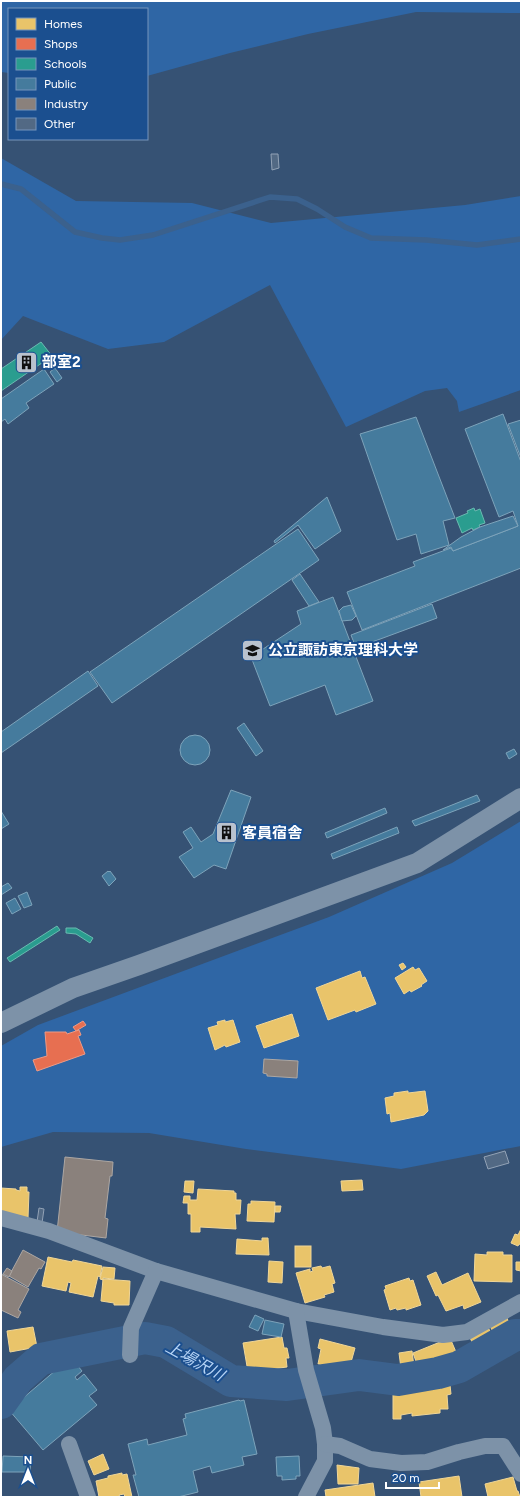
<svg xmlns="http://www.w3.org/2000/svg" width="522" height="1498" font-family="Figtree,'Noto Sans JP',sans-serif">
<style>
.green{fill:#2f66a5}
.homes{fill:#e9c46a;stroke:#f0d697}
.shops{fill:#e76f51;stroke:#ee9a85}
.schools{fill:#2a9d8f;stroke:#6abab1}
.public{fill:#457b9d;stroke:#7da3ba}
.industry{fill:#8a817c;stroke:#ada7a3}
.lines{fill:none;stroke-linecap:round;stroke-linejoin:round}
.stream{stroke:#3b618d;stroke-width:5.5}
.river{stroke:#3b618d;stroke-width:32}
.building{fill:#526984;stroke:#92a2b6}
.minor{stroke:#7d92a8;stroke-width:16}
.tertiary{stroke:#7d92a8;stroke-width:20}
.labels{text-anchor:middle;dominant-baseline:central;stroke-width:4;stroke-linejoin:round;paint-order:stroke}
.poi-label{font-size:15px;font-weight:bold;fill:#fff;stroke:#1b4f8f;text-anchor:start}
.water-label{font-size:16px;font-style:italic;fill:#b5d3f5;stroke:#1b4f8f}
</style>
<rect width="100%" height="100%" fill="#365274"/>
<!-- green -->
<g class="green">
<polygon points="1,1 521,1 521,13 416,12 308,34 230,53 147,76 147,9 9,9 9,73 1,72"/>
<polygon points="1,158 76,201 192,203 271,223 465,205 521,196 521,390 459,412 457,401 447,388 425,391 346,427 270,285 164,342 108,349 23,316 1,340"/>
<polygon points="521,821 521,1146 401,1169 246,1149 149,1133 53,1132 1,1147 1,1046 38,1025 329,917 452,863"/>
</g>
<!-- homes -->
<g class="homes">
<polygon points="403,963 406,967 402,970 399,965"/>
<polygon points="413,967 415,970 419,968 427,981 421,985 422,986 411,992 410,990 404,994 395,978"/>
<polygon points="360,971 362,978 365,977 376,1004 356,1012 355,1010 328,1020 316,988"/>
<polygon points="292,1014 299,1036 264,1048 256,1026"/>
<polygon points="225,1020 225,1022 233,1020 240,1042 226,1047 225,1045 215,1050 208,1028 218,1025 217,1022"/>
<polygon points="408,1091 408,1093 425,1091 428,1111 424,1115 391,1122 390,1113 387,1114 385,1098 394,1096 394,1093"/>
<polygon points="362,1180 363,1190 342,1191 341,1181"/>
<polygon points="185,1181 194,1181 193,1193 184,1192"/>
<polygon points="20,1187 27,1187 27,1192 29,1192 28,1218 1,1216 1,1188 16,1189 16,1190 20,1191"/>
<polygon points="198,1189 234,1191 234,1193 236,1193 236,1200 241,1200 240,1214 235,1214 236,1229 200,1227 200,1232 191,1232 191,1214 188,1214 188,1203 183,1203 184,1196 190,1196 190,1200 197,1200"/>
<polygon points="251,1201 275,1202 274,1222 247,1221 248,1204 251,1204"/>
<polygon points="275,1206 281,1206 280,1212 275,1212"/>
<polygon points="521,1229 521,1245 519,1244 518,1246 511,1243 515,1234 518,1235"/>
<polygon points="262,1238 268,1238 269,1255 236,1254 237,1239 262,1241"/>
<rect x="295" y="1246" width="16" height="21"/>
<polygon points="487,1252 503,1252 503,1255 512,1255 512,1282 474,1281 475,1254 487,1255"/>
<polygon points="48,1257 72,1262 73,1260 102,1266 100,1277 98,1276 93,1297 69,1292 71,1283 68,1282 66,1291 42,1286"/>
<polygon points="269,1261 283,1262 282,1283 268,1282"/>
<polygon points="516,1262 521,1262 521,1271 516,1270"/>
<polygon points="321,1266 322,1268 330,1266 335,1283 332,1284 334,1292 324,1295 325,1297 305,1303 296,1273 310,1269 310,1272 313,1271 312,1268"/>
<polygon points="103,1267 115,1268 114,1279 103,1278 103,1280 100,1279"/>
<polygon points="436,1272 442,1285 468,1273 481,1302 464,1309 463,1305 446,1311 438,1295 436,1296 427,1276"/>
<polygon points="409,1278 410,1281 413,1280 421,1305 406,1310 406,1308 397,1310 396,1308 390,1310 384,1290 386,1289 385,1286"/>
<polygon points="103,1279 130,1281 129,1305 114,1305 114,1303 101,1301"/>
<polygon points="504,1311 512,1330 496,1337 486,1319"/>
<polygon points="484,1320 491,1333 472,1342 466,1329"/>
<polygon points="33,1327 37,1347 10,1352 7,1331"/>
<polygon points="282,1337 284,1348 287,1348 289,1358 286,1358 287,1367 248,1372 243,1343"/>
<polygon points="450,1338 459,1359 418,1375 414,1365 417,1364 413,1353"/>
<polygon points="320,1339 355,1348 348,1373 320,1366 320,1364 318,1364 321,1349 318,1348"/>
<polygon points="412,1351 415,1375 402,1376 399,1353"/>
<polygon points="410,1384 410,1390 450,1385 451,1394 447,1395 448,1409 440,1409 440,1413 412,1416 412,1413 401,1415 401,1419 393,1419 393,1386"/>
<polygon points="103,1454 109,1469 94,1475 88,1461"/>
<polygon points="337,1465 359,1468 358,1484 338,1484"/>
<polygon points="122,1473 122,1475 127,1474 132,1497 125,1497 124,1494 119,1495 120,1497 99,1497 96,1481 108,1478 108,1476"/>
<polygon points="459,1476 462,1497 421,1497 419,1482"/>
<polygon points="513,1477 517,1491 518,1491 520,1497 488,1497 485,1484"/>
<polygon points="373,1483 375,1497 326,1497 325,1490"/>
</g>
<!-- shops -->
<g class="shops">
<polygon points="83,1021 86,1025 76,1031 73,1027"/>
<polygon points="79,1030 81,1035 78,1036 85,1054 37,1071 33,1060 47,1056 45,1032 66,1032 67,1034"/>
</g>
<!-- schools -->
<g class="schools">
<polygon points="41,342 52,356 1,391 1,369"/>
<polygon points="474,508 475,511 480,509 485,523 479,525 480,527 473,530 472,528 462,533 456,518 468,513 467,511"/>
<polygon points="57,926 60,930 10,962 7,958"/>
<polygon points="66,928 76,928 93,938 90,943 76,934 66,933"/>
</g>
<!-- public -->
<g class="public">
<polygon points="55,368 62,378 57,382 50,372"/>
<polygon points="44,369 54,384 26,403 29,408 8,424 5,419 1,422 1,399"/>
<polygon points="503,414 521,462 521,568 362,630 347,592 415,566 413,562 451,548 453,551 518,526 513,511 499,517 465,429"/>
<polygon points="416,417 455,518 443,521 449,545 421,554 416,534 397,540 360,434"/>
<polygon points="521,420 521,458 508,424"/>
<polygon points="327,497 341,531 315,549 298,525 275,543 274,541"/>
<polygon points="513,516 518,526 453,551 451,547 443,550 461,537 480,527"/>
<polygon points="298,529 319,560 112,703 90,672"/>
<polygon points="300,574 319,602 309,606 292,580"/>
<polygon points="333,597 373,701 336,715 325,685 270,706 251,657 301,624 297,611"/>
<polygon points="432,604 437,618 356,648 351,635"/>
<polygon points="351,605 356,616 352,620 342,621 339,611 343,607"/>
<polygon points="88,671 98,686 1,753 1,732"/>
<polygon points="244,723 263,751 256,756 237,728"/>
<circle cx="195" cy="750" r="15"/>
<polygon points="514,749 517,754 509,759 506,753"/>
<polygon points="231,790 251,797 226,869 214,865 194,878 179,857 193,848 183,832 191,827 201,842 213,834"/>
<polygon points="477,795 480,801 415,826 412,821"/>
<polygon points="385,808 387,813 327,838 325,833"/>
<polygon points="1,811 9,824 1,829"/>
<polygon points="397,827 399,833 333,859 331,854"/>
<polygon points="108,871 109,872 110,871 116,879 109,886 102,876"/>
<polygon points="8,883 12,888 1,895 1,887"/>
<polygon points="27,892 32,905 24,908 18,896"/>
<polygon points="15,898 21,909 12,914 6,903"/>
<polygon points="255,1315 264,1319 258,1331 249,1327"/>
<polygon points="265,1320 284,1324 281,1337 262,1334"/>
<polygon points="81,1358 89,1358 89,1362 81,1363"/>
<polygon points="73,1360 82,1371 75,1377 77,1380 84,1374 97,1390 89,1396 97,1405 43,1450 9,1410 63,1364 65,1367"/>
<polygon points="239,1400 240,1401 244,1400 257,1454 242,1457 244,1465 212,1473 210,1466 193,1471 198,1492 178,1497 139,1497 133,1475 136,1475 128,1444 147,1439 148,1445 187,1435 183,1419 186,1418 185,1414"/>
<polygon points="3,1456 31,1457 30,1472 2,1472"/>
<polygon points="299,1456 300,1476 296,1476 296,1479 282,1480 282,1476 277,1476 276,1457"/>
</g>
<!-- industry -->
<g class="industry">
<polygon points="264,1059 298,1061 297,1078 267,1076 267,1074 263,1073"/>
<polygon points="65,1157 113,1162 112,1176 110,1176 105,1218 108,1219 106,1238 57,1232"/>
<polygon points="23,1250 45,1262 41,1269 39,1268 28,1287 9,1276"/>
<polygon points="7,1268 12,1271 9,1277 3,1274"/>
<polygon points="1,1274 29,1289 18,1310 21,1312 18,1318 1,1310"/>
</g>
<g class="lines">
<!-- stream -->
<polyline class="stream" points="1,184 21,189 75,232 102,238 120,240 153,235 270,197 297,199 317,209 345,227 371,238 426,240 477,245 521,239"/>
<!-- river -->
<polyline class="river" points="1,1403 18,1379 41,1359 145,1338 166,1342 231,1381 287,1385 359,1375 398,1380 438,1373 459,1367 515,1335 521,1335"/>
</g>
<!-- building -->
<g class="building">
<polygon points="271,154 278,154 279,168 272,170"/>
<polygon points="505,1151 509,1163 488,1169 484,1157"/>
<polygon points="39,1208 44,1209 42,1223 37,1222"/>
</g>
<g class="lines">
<!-- minor -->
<g class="minor">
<polyline points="1,1218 49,1231 156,1271 296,1311 383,1327 443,1335 467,1332 521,1302"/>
<polyline points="296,1311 306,1370 323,1428 325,1444 325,1461 306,1497"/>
<polyline points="130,1355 131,1328 156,1271"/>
<polyline points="69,1444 88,1497"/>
<polyline points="325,1444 340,1446 370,1459 401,1463 427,1462 459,1452 485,1446 503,1446 521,1474"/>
</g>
<!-- tertiary -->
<polyline class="tertiary" points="1,1023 73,988 139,965 417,863 521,798"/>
</g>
<!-- icons -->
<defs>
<symbol id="building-square" viewBox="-11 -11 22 22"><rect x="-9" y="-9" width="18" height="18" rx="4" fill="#b9c2ce" stroke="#1b4f8f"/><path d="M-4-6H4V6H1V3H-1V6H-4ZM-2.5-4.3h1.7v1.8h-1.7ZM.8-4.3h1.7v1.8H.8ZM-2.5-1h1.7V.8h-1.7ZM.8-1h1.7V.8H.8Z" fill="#111"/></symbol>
<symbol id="university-square" viewBox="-11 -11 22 22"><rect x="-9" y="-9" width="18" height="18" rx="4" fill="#b9c2ce" stroke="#1b4f8f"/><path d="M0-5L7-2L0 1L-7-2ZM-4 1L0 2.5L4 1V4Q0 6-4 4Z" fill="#111"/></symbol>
</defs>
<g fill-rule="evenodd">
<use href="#building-square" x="14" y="350" width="25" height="25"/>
<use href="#university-square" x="240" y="638" width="25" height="25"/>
<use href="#building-square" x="214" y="820" width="25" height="25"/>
</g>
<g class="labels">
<!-- poi labels -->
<g class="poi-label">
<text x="42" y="362">部室2</text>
<text x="268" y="650">公立諏訪東京理科大学</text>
<text x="242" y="833">客員宿舎</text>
</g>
<!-- water labels -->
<g class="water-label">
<text transform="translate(195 1361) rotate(29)">上場沢川</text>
</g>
</g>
<!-- border -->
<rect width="522" height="1498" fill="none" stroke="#ffffff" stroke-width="4"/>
<!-- legend -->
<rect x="8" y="8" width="140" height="132" fill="#1b4f8f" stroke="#7695bc"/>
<rect x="16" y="18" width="20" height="12" fill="#e9c46a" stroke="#7695bc"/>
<text x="44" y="28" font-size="12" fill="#ffffff">Homes</text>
<rect x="16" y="38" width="20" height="12" fill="#e76f51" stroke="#7695bc"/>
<text x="44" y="48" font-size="12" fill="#ffffff">Shops</text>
<rect x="16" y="58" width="20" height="12" fill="#2a9d8f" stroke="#7695bc"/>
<text x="44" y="68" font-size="12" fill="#ffffff">Schools</text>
<rect x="16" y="78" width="20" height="12" fill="#457b9d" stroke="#7695bc"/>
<text x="44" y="88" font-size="12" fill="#ffffff">Public</text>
<rect x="16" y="98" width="20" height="12" fill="#8a817c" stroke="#7695bc"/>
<text x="44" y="108" font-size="12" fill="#ffffff">Industry</text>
<rect x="16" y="118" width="20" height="12" fill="#526984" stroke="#7695bc"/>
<text x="44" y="128" font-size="12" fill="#ffffff">Other</text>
<!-- north arrow -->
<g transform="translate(28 1470)" stroke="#1b4f8f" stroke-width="3" paint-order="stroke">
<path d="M0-3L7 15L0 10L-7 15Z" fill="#ffffff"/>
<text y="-6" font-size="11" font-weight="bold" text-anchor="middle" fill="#ffffff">N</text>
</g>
<!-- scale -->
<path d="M386 1482v6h53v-6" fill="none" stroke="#ffffff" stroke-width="2"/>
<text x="392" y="1482" font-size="12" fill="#ffffff" stroke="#1b4f8f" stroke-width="3" paint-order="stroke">20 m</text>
</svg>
